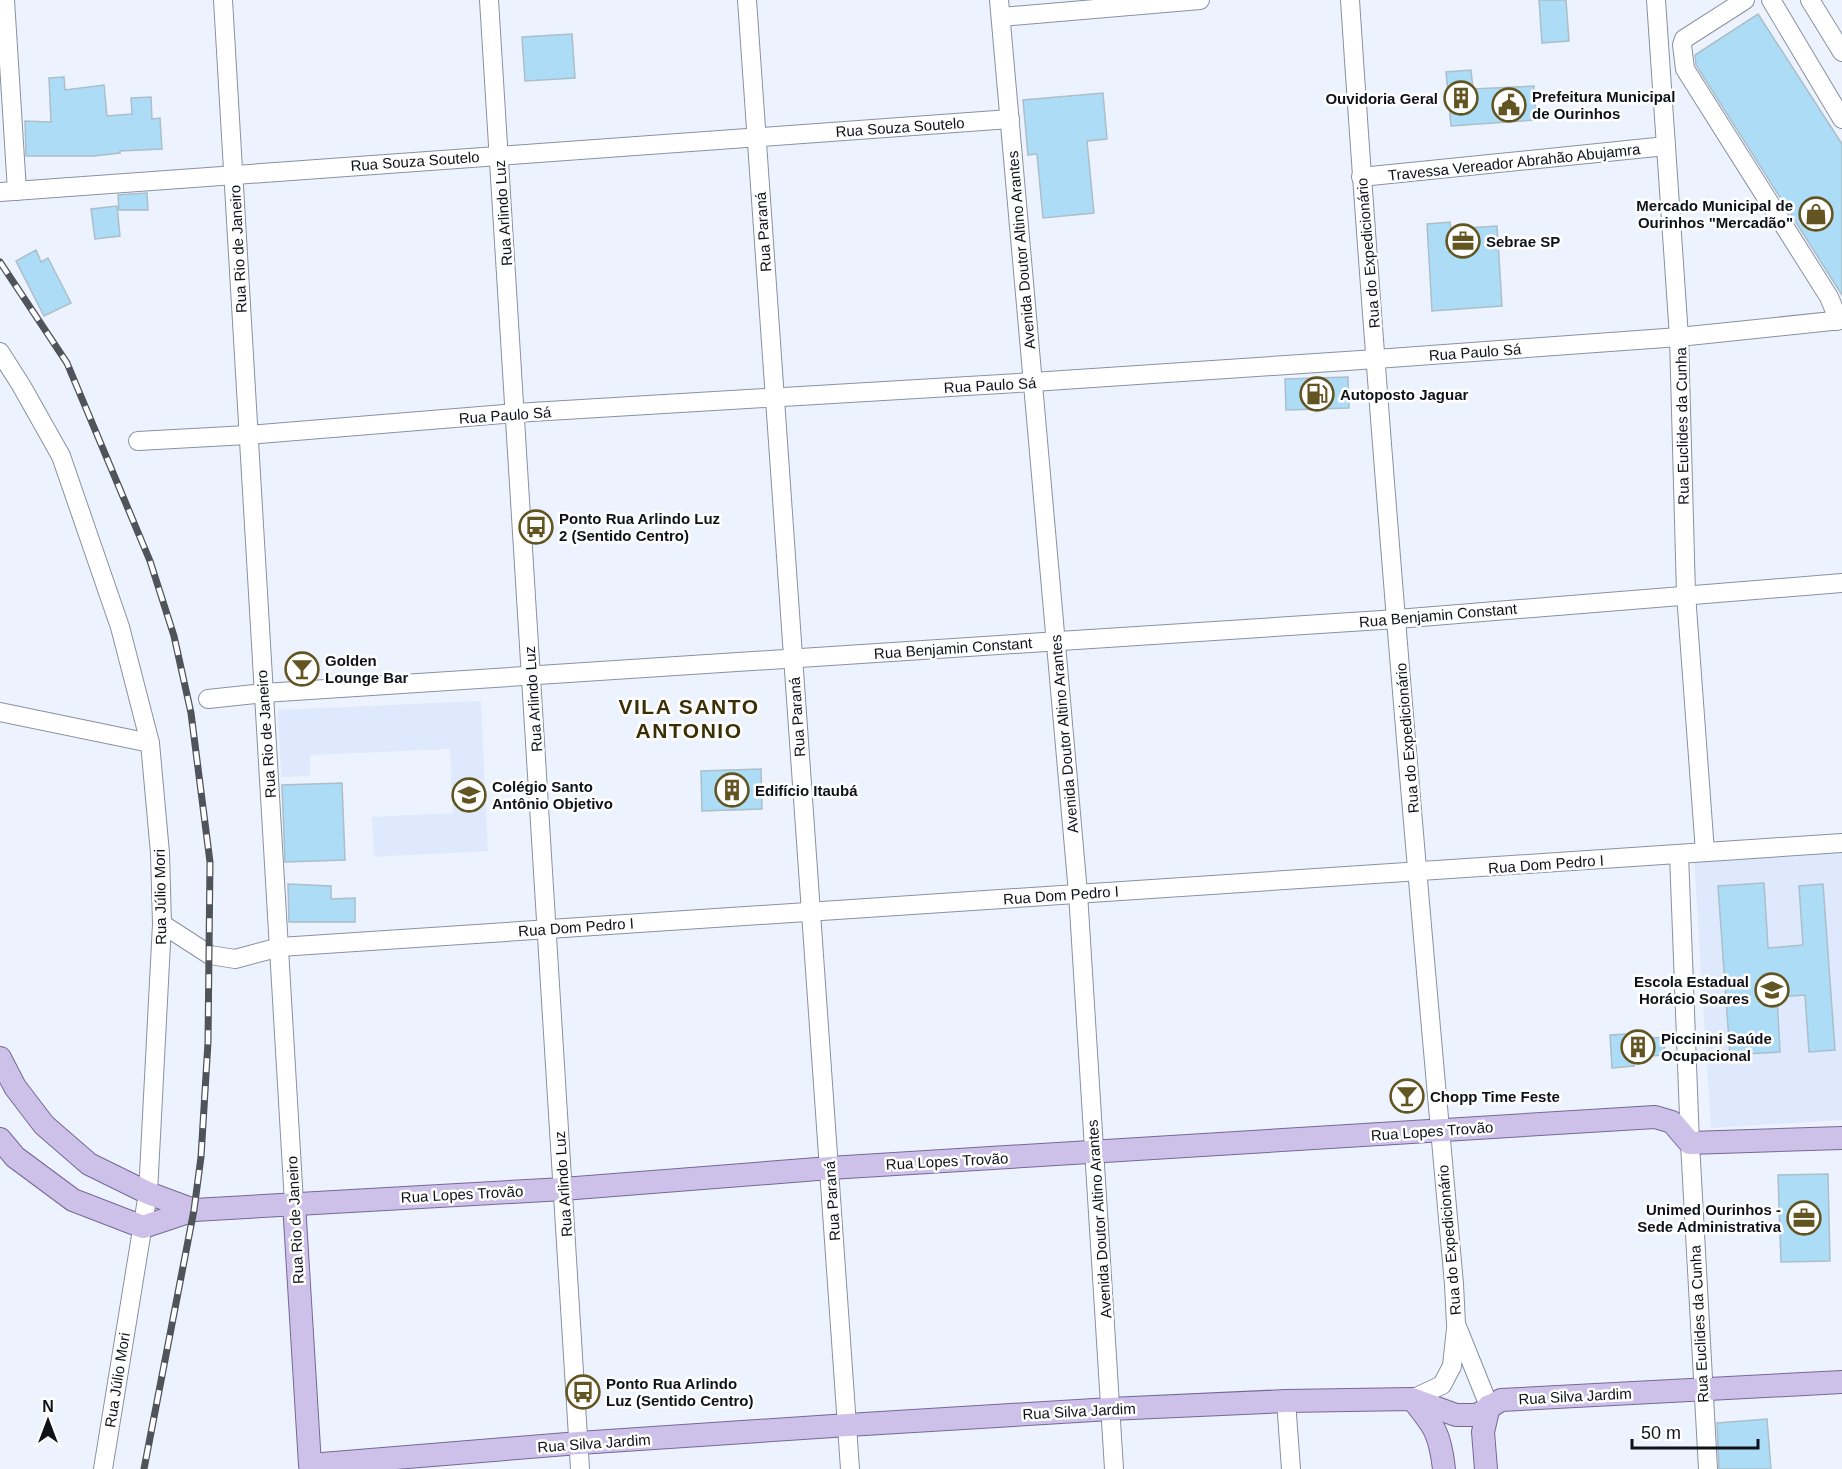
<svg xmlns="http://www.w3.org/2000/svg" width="1842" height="1469" font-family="Arial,sans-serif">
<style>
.built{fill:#dfe9fd}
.building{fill:#adddf6;stroke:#abbec9;stroke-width:1.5}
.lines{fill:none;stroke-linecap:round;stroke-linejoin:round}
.minor-casing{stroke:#8991a1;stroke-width:20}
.major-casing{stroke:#756897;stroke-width:24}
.minor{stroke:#fff;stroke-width:18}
.major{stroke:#cdc0e9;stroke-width:22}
.rail-casing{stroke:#4f535a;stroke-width:7}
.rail{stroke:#fff;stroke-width:4.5;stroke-dasharray:14;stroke-linecap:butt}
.labels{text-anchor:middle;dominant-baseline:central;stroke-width:5;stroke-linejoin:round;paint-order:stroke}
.poi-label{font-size:15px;font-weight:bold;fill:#0f1218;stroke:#fff;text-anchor:start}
.street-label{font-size:15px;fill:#0f1218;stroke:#fff}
.district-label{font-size:21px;font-weight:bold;letter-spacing:1.5px;fill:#3b3005;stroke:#fff}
</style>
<rect width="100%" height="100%" fill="#edf3fe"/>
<!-- built -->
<g class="built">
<polygon points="481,701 488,851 374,857 372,817 453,813 450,749 310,755 310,776 281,777 278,710"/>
<polygon points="1842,850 1842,1120 1711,1128 1694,860"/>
</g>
<!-- building -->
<g class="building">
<polygon points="1539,0 1566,0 1569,41 1542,43"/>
<polygon points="1758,14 1842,144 1842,295 1696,65 1695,55"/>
<polygon points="572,34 575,78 525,81 522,37"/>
<polygon points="1471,70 1473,89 1534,86 1536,120 1451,126 1446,72"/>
<polygon points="64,77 65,90 104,85 107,116 132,114 131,98 151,97 152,119 160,118 162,149 120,151 120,153 93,156 26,156 25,121 51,122 49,78"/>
<polygon points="1103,93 1107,139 1087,141 1094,213 1043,218 1037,154 1028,155 1023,100"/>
<polygon points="147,193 148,210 119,210 118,195"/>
<polygon points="117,206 120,236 95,239 91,209"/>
<polygon points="1450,222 1451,229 1497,226 1502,306 1432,311 1427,224"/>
<polygon points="36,250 41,262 48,258 71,303 44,316 16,261"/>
<polygon points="1348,377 1349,408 1286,410 1285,379"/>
<polygon points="761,769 762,809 702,811 701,771"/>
<polygon points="342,783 345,860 285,862 282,785"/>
<polygon points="1764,883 1768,948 1803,945 1799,886 1823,884 1835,1050 1809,1052 1805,995 1777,997 1780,1052 1730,1055 1718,886"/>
<polygon points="288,884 331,886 331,899 355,898 355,922 289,922"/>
<polygon points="1642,1033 1642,1039 1664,1037 1665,1055 1633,1057 1634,1066 1612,1068 1610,1035"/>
<polygon points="1828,1174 1830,1261 1781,1262 1778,1175"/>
<polygon points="1767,1419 1771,1469 1719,1469 1717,1423"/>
</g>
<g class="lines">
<defs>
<g id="minor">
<polyline points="5,0 17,191"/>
<polyline points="223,0 294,1203"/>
<polyline points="489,0 580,1469"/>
<polyline points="747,0 850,1469"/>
<polyline points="999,0 1078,893 1114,1469"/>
<path d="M1350,0C1378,428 1415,856 1454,1284L1456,1324L1489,1406"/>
<polyline points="1656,0 1679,337 1686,594 1705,852"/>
<polyline points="1745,0 1684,39 1682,45 1685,69 1829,297 1834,309 1836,321"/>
<polyline points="1771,0 1842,119"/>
<polyline points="1810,0 1842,52"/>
<polyline points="1001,17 1200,0"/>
<polyline points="1361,177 1666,146"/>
<polyline points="0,192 1010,119"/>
<polyline points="0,352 21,385 61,456 120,627 150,743 160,853 162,924 148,1193 103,1469"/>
<polyline points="138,441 247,435 515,413 1033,382 1376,359 1679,337 1842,320"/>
<polyline points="208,699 264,693 1397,619 1842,583"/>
<polyline points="0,712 150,743"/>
<polyline points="1679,854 1690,1143 1708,1469"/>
<path d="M162,924L210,955L235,959L280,947C800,912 1321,879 1842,843"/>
<polyline points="1412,1399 1442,1385 1452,1366 1456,1329"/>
<polyline points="1286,1401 1291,1469"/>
</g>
<g id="major">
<polyline points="0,1058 15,1087 44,1125 89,1164 148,1193 194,1210"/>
<polyline points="0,1139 15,1157 73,1200 143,1227 194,1210 563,1189 830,1168 1655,1117 1672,1122 1690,1143 1842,1138"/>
<polyline points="294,1203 310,1465 579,1443 848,1425 1110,1409 1286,1401 1412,1399 1456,1415 1477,1415 1501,1400 1842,1382"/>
<path d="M1413,1400C1435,1427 1440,1434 1444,1469"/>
<polyline points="1486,1469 1483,1432 1489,1406"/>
</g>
</defs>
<!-- minor casing -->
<use href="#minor" class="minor-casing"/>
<!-- major casing -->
<use href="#major" class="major-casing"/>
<!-- minor -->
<use href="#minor" class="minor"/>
<!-- major -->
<use href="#major" class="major"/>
<defs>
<polyline id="rail" points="0,262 67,363 150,561 174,636 191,713 210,862 208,1042 201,1157 194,1210 144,1469"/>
</defs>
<!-- rail casing -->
<use href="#rail" class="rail-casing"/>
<!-- rail -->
<use href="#rail" class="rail"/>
</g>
<!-- icons -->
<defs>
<symbol id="building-ring" viewBox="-11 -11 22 22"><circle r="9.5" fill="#fff" stroke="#625521" stroke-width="1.5"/><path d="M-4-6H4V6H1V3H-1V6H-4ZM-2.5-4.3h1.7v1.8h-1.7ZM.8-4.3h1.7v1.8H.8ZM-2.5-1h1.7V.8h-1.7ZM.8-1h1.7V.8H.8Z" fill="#625521"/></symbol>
<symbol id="civic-ring" viewBox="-11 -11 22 22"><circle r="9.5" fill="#fff" stroke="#625521" stroke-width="1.5"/><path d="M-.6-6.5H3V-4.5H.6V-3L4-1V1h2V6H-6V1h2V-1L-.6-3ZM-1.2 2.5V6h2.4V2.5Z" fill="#625521"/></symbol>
<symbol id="shop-ring" viewBox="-11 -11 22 22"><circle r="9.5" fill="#fff" stroke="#625521" stroke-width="1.5"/><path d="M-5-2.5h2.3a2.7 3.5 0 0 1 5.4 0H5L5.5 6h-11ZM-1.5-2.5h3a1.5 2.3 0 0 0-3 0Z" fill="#625521"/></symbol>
<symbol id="office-ring" viewBox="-11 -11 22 22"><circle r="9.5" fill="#fff" stroke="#625521" stroke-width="1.5"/><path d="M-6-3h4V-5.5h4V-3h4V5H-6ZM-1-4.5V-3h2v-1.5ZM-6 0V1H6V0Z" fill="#625521"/></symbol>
<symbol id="fuel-ring" viewBox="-11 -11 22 22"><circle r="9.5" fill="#fff" stroke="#625521" stroke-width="1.5"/><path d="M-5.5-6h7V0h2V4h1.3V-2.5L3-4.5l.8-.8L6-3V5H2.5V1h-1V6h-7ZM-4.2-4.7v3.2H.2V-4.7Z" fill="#625521"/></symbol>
<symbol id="bus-ring" viewBox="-11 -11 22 22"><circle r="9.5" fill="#fff" stroke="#625521" stroke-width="1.5"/><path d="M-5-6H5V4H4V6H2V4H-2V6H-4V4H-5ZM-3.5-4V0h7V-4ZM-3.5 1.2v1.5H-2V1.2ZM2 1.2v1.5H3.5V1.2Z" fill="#625521"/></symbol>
<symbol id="bar-ring" viewBox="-11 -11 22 22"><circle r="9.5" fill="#fff" stroke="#625521" stroke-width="1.5"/><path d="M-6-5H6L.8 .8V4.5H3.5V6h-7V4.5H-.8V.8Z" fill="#625521"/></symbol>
<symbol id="school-ring" viewBox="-11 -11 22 22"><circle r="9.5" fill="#fff" stroke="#625521" stroke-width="1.5"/><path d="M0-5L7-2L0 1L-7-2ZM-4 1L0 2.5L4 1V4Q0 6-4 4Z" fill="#625521"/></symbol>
</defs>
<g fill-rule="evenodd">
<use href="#building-ring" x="1442" y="79" width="38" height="38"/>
<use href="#civic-ring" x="1490" y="86" width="38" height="38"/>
<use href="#shop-ring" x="1797" y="195" width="38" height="38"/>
<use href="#office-ring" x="1444" y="222" width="38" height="38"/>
<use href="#fuel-ring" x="1298" y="375" width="38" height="38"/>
<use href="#bus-ring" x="517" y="508" width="38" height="38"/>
<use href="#bar-ring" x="283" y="650" width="38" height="38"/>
<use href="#building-ring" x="713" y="771" width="38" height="38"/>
<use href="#school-ring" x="450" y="776" width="38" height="38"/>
<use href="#school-ring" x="1753" y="971" width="38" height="38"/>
<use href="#building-ring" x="1619" y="1028" width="38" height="38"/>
<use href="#bar-ring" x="1388" y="1077" width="38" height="38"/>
<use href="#office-ring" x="1785" y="1199" width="38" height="38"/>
<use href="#bus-ring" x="564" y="1373" width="38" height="38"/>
</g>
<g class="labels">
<!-- poi labels -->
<g class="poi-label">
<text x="1532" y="96">Prefeitura Municipal<tspan x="1532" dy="17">de Ourinhos</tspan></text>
<text x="1438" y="98" text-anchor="end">Ouvidoria Geral</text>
<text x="1793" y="205" text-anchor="end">Mercado Municipal de<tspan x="1793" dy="17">Ourinhos "Mercadão"</tspan></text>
<text x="1486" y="241">Sebrae SP</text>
<text x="1340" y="394">Autoposto Jaguar</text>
<text x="559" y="518">Ponto Rua Arlindo Luz<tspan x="559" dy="17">2 (Sentido Centro)</tspan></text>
<text x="325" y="660">Golden<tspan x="325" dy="17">Lounge Bar</tspan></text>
<text x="492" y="786">Colégio Santo<tspan x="492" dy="17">Antônio Objetivo</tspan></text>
<text x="755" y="790">Edifício Itaubá</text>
<text x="1749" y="981" text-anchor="end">Escola Estadual<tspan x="1749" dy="17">Horácio Soares</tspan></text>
<text x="1661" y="1038">Piccinini Saúde<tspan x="1661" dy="17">Ocupacional</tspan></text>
<text x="1430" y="1096">Chopp Time Feste</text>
<text x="1781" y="1209" text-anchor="end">Unimed Ourinhos -<tspan x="1781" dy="17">Sede Administrativa</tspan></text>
<text x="606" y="1383">Ponto Rua Arlindo<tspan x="606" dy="17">Luz (Sentido Centro)</tspan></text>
</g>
<!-- street labels -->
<g class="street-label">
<text transform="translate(900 127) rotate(-4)">Rua Souza Soutelo</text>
<text transform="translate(415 161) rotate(-4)">Rua Souza Soutelo</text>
<text transform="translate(1514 162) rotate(-6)">Travessa Vereador Abrahão Abujamra</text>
<text transform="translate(503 213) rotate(-94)">Rua Arlindo Luz</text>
<text transform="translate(763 232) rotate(-94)">Rua Paraná</text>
<text transform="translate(238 249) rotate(-93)">Rua Rio de Janeiro</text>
<text transform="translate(1021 250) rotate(-95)">Avenida Doutor Altino Arantes</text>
<text transform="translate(1368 253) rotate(-95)">Rua do Expedicionário</text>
<text transform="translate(1475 352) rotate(-4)">Rua Paulo Sá</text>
<text transform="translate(990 385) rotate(-3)">Rua Paulo Sá</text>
<text transform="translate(505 415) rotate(-4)">Rua Paulo Sá</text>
<text transform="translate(1682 426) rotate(-91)">Rua Euclides da Cunha</text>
<text transform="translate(1438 615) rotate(-5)">Rua Benjamin Constant</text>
<text transform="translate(953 648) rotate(-4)">Rua Benjamin Constant</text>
<text transform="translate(533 699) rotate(-94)">Rua Arlindo Luz</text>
<text transform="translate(797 717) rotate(-94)">Rua Paraná</text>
<text transform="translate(266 734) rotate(-94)">Rua Rio de Janeiro</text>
<text transform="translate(1064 734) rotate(-95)">Avenida Doutor Altino Arantes</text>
<text transform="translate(1407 738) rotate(-95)">Rua do Expedicionário</text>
<text transform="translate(1546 864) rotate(-4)">Rua Dom Pedro I</text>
<text transform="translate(1061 895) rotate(-4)">Rua Dom Pedro I</text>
<text transform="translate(160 897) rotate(-91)">Rua Júlio Mori</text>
<text transform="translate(576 927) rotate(-4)">Rua Dom Pedro I</text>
<text transform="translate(1432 1131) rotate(-4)">Rua Lopes Trovão</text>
<text transform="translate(947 1161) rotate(-3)">Rua Lopes Trovão</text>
<text transform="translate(563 1184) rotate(-94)">Rua Arlindo Luz</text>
<text transform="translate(462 1194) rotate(-3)">Rua Lopes Trovão</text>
<text transform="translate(832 1201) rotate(-94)">Rua Paraná</text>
<text transform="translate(1099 1219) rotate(-94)">Avenida Doutor Altino Arantes</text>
<text transform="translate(295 1220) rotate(-93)">Rua Rio de Janeiro</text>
<text transform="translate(1449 1240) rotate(-95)">Rua do Expedicionário</text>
<text transform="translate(1699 1324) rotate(-93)">Rua Euclides da Cunha</text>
<text transform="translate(117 1380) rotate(-81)">Rua Júlio Mori</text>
<text transform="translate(1575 1396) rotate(-3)">Rua Silva Jardim</text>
<text transform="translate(1079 1411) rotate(-3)">Rua Silva Jardim</text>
<text transform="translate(594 1443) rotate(-4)">Rua Silva Jardim</text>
</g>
<!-- district labels -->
<g class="district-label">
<text x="689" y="706">VILA SANTO<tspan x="689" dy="24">ANTONIO</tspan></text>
</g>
</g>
<!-- north arrow -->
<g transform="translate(48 1421)" stroke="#ffffff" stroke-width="4.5" paint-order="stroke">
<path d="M0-4.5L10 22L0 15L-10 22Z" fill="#0f1218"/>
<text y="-9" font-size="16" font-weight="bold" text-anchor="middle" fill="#0f1218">N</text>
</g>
<!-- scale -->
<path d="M1632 1439v9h126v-9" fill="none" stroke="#0f1218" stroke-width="3"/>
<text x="1641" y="1439" font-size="18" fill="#0f1218" stroke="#ffffff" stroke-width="4.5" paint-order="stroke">50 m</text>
</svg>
